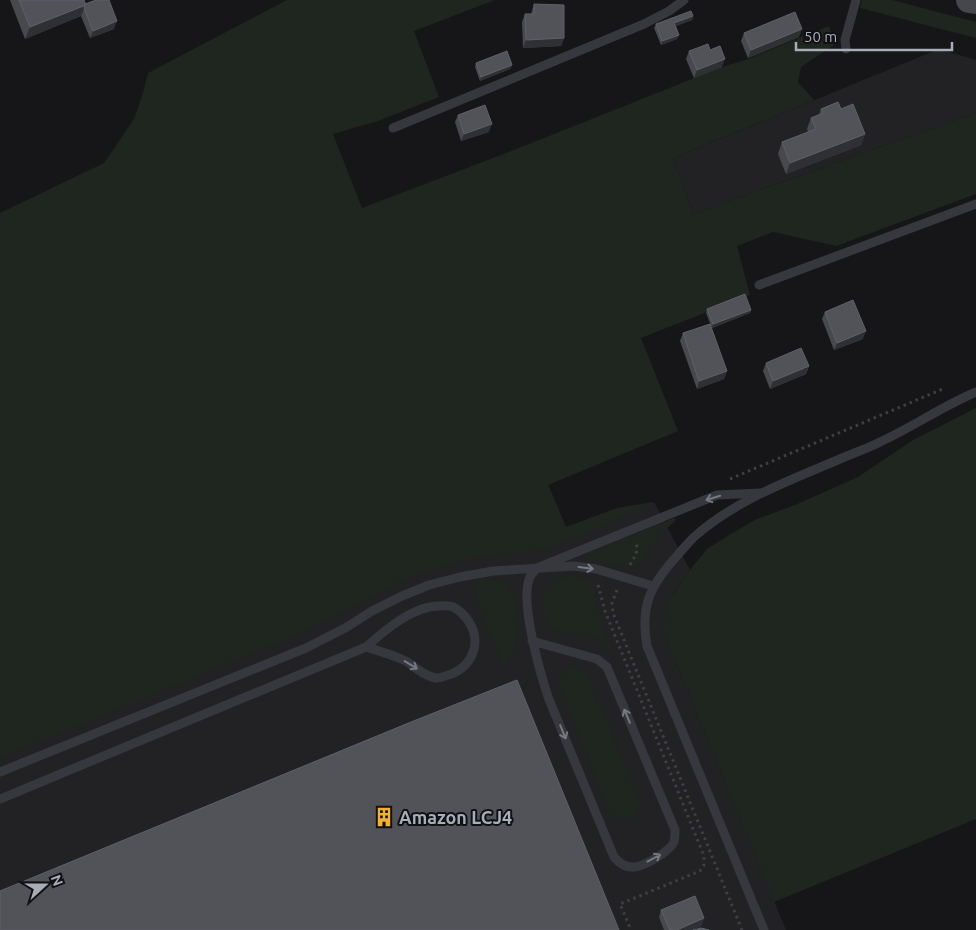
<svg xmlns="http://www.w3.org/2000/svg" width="976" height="930" font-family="Ubuntu,sans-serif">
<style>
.built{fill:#222225}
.green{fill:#1e261f}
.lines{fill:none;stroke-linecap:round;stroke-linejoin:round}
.path{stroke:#3d3f44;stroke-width:3;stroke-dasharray:2.5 4;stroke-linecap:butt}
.service{stroke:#37383d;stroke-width:9}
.secondary{stroke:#45474d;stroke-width:26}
.wall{fill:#47494d}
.shaded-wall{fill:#2f3033}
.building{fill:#525359;stroke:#5f6168}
.oneway{stroke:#757881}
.labels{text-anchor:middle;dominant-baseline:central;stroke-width:4;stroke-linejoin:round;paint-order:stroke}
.poi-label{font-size:18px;font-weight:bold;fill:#a8adb8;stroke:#111113;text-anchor:start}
</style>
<rect width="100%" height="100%" fill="#161618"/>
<!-- built -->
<g class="built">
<polygon points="939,49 976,60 976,113 693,214 673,158"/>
<polygon points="548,484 566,527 617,508 654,502 690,570 670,599 667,641 786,930 0,930 0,720"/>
</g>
<!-- green -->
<g class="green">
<polygon points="287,0 495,0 414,31 439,97 378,121 333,134 362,208 519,148 722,67 748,59 829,26 834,45 801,67 798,82 814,100 673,158 693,214 976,113 976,194 836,246 773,232 737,246 750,295 641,338 678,431 548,485 566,527 617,508 654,502 606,524 601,528 541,550 481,556 408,577 306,631 0,758 0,213 104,163 134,119 143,93 148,73"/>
<polygon points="862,0 892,0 976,22 976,38 860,8"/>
<polygon points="976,408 976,819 774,902 667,641 664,622 670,599 690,570 707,549 729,535 757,519 795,505 858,477 913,440"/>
<path d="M674,518L676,520C670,525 664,531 658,537C649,548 644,563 630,567L581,558Z"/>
<path d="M573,575L592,582L602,624L612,651C606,645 599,637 590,634C583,632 574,635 566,633C549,630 538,610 545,594C549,583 562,577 573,575Z"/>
<path d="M483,579C491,579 503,581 509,587C521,598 521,632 516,647C513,654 509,660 503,665L472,590L476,583Z"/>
<path d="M569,668C580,668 583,669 589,678L639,799C639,800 639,808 639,808C636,823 619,820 610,814L559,684C559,676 562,672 569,668Z"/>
</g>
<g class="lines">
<!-- path -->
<g class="path">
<polyline points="730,479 945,388"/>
<path d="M630,565C634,557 639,552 636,543"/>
<polyline points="598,585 605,611 704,856 704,865 700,871 620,904 631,930"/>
<polyline points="617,590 612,603 613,613 742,930"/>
</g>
<!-- service -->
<g class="service">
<polyline points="846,49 845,40 856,0"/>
<polyline points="393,128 644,24 669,11 684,0"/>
<polyline points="759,285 976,204"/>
<path d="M532,641L597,659L607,667L675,830C675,834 675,838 674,842C670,851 645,866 635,867C626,868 619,863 614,857L548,697C540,672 519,600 530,577C531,574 535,571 537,568L717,495L761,493"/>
<polyline points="0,772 306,648 347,627 372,611 402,596 429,585 460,577 493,571 574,566 596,569 653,586"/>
<path d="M0,799L366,647C385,630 414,605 441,606C445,606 449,605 453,607C460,610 465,616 469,622C481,641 474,663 454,673C448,675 442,678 436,678C424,676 415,667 406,661C393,655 379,651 366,647"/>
<path d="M764,930L647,646C640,606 650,586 676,557C682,550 688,543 694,537C738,498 794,479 847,456C859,451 871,447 882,441C914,426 943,406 976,392"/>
</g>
<!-- secondary -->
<polyline class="secondary" points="969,0 976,1"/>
</g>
<!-- wall -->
<g class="wall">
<polygon points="10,0 84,0 85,4 114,29 90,38 81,16 25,39"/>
<polygon points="534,4 564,38 561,46 523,48 522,22 525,14 531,14"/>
<polygon points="693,16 692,20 676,26 679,35 677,39 661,45 654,28 656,24"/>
<polygon points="744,33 799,37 748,58 741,41"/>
<polygon points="710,50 722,67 694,78 686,59 689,51"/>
<polygon points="476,63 512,65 510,69 480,81 475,67"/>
<polygon points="821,109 841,109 865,134 861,145 786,174 778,154 782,142 808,132 807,129 811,118 819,115"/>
<polygon points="458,115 489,132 461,141 455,122"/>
<polygon points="707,309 751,310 750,313 712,328 706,313"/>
<polygon points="825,312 863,339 834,350 822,319"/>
<polygon points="683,333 727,371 724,379 697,389 680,341"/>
<polygon points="766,363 809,366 806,374 770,389 763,371"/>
<polygon points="661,910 704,918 701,926 692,930 664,930 659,917"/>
</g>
<!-- shaded-wall -->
<g class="shaded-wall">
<polygon points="86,5 81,16 25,39 30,27"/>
<polygon points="693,16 692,20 673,27 674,23"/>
<polygon points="117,21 114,29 90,38 93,31"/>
<polygon points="802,29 799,37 748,58 751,50"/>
<polygon points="679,35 677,39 661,45 662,41"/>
<polygon points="564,38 561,46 523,48 526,40"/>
<polygon points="725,59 722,67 694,78 697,70"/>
<polygon points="512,65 510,69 480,81 481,77"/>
<polygon points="492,124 489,132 461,141 464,134"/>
<polygon points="865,134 861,145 786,174 790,163"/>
<polygon points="751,310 750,313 712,328 713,324"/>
<polygon points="866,331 863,339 834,350 837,343"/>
<polygon points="809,366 806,374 770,389 773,381"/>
<polygon points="727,371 724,379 697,389 699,381"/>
<polygon points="704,918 701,926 692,930 677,930"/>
</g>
<!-- building -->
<g class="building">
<polygon points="19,0 84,0 86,5 30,27"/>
<polygon points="96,0 109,0 117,21 93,31 84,8 85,4"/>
<polygon points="534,4 564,5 564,38 526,40 525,14 534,14"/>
<polygon points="691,11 693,16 674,23 679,35 662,41 656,24"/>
<polygon points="795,12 802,29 751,50 744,33"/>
<polygon points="708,44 710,50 720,46 725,59 697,70 689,51"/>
<polygon points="507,51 512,65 481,77 476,63"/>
<polygon points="838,102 841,109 853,104 865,134 790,163 782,142 816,129 811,118 823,113 821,109"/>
<polygon points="485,105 492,124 464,134 458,115"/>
<polygon points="745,294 751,310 713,324 707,309"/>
<polygon points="853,300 866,331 837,343 825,312"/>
<polygon points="710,324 727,371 699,381 683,333"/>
<polygon points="801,348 809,366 773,381 766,363"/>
<polygon points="517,680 619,930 0,930 0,891 411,722"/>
<polygon points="695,896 704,918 677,930 670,930 661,910"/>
<polygon points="701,928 709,930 693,930 694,930"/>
</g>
<!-- one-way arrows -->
<defs><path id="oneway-shaft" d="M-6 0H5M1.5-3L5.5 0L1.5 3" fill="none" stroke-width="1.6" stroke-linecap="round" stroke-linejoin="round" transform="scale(1.25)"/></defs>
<g class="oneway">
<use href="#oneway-shaft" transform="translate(713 498) rotate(163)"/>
<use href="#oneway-shaft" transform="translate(586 568) rotate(7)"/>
<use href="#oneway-shaft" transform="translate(411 665) rotate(31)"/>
<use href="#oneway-shaft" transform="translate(627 716) rotate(-113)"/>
<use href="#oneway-shaft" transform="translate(563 732) rotate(68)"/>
<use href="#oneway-shaft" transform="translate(654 858) rotate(-28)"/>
</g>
<!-- icons -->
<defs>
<symbol id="building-bare" viewBox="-9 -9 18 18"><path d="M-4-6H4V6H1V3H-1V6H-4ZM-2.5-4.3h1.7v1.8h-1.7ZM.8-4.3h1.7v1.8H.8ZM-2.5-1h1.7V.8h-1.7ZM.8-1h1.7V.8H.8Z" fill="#f2b134" stroke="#111113" stroke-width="2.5" paint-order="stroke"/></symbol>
</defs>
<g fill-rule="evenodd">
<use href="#building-bare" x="370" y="803" width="28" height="28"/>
</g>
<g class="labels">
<!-- poi labels -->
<g class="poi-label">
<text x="399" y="817">Amazon LCJ4</text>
</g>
</g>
<!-- north arrow -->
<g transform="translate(45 885) rotate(69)" stroke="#111113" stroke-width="4" paint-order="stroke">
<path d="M0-4L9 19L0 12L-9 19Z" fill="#a8adb8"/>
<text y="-8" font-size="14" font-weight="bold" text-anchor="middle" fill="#a8adb8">N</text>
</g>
<!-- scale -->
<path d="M796 42v8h156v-8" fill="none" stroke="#a8adb8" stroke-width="2.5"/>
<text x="804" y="42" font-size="15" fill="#a8adb8" stroke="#111113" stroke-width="4" paint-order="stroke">50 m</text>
</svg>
